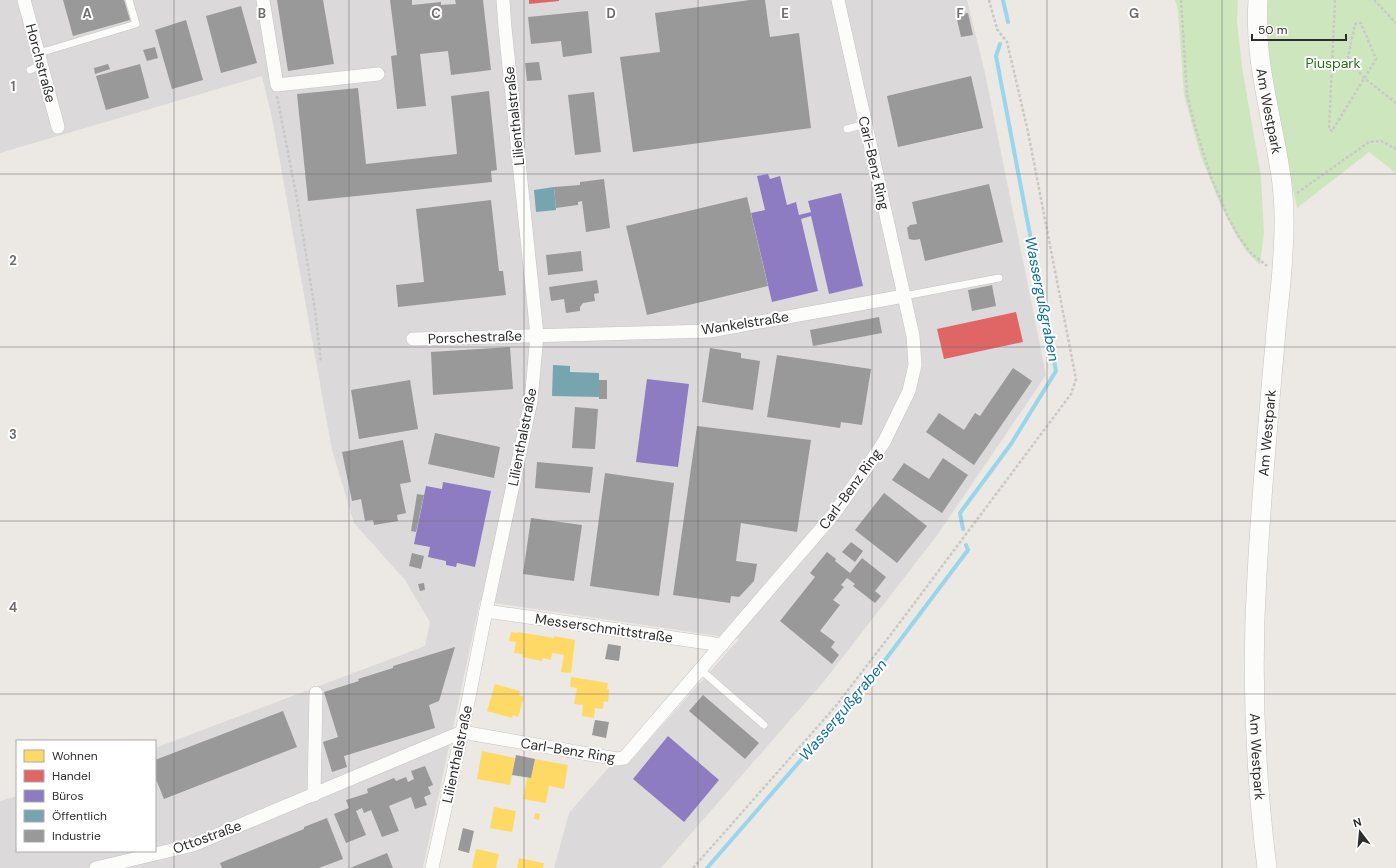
<svg xmlns="http://www.w3.org/2000/svg" width="1396" height="868" font-family="'DM Sans',sans-serif">
<style>
.industrial{fill:#dcd9db}
.green{fill:#cee6be}
.homes{fill:#ffd966}
.shops{fill:#e06666}
.offices{fill:#8e7cc3}
.public{fill:#76a5af}
.industry{fill:#999}
.lines{fill:none;stroke-linecap:round;stroke-linejoin:round}
.stream{stroke:#99d6ec;stroke-width:4}
.lane-casing{stroke:#c5c4c5;stroke-width:8}
.street-casing{stroke:#c5c4c5;stroke-width:14}
.secondary-casing{stroke:#c5c4c5;stroke-width:20}
.path{stroke:#c9c9c8;stroke-width:2.5;stroke-dasharray:3 2;stroke-linecap:butt}
.lane{stroke:#fcfcfb;stroke-width:7}
.street{stroke:#fcfcfb;stroke-width:13}
.secondary{stroke:#fcfcfb;stroke-width:19}
.grid{fill:none;stroke:#706f6e;stroke-width:1;stroke-opacity:0.55}
.labels{text-anchor:middle;dominant-baseline:central;stroke-width:4;stroke-linejoin:round;paint-order:stroke}
.street-label{font-size:14px;fill:#2e2e2e;stroke:#fff}
.park-label{font-size:14px;fill:#2c6e1b;stroke:#fff}
.water-label{font-size:15px;font-style:italic;fill:#0d6fa3;stroke:#fff}
.grid-label{font-size:13px;text-anchor:middle;font-weight:bold;fill:#706f6e;stroke:#fff;stroke-width:4;stroke-linejoin:round;paint-order:stroke}
</style>
<rect width="100%" height="100%" fill="#ece8e4"/>
<!-- industrial -->
<polygon class="industrial" points="0,0 967,0 985,73 1046,375 938,534 825,680 661,868 554,868 569,813 609,767 609,763 627,765 739,639 480,601 423,868 0,868 0,801 17,796 17,851 155,851 155,748 425,646 430,622 405,580 354,523 332,450 272,118 262,76 0,153"/>
<!-- green -->
<g class="green">
<polygon points="1175,0 1238,0 1237,21 1242,67 1261,177 1264,233 1260,265 1246,251 1235,233 1221,206 1201,157 1184,95 1178,11"/>
<polygon points="1268,0 1396,0 1396,173 1369,152 1297,208 1279,122 1267,44"/>
</g>
<!-- homes -->
<g class="homes">
<polygon points="511,632 518,633 518,632 554,638 554,636 575,640 571,673 561,672 564,655 552,653 551,660 543,658 542,661 522,657 523,654 514,653 516,642 509,641"/>
<polygon points="571,677 608,683 607,689 609,689 608,702 604,701 603,709 595,708 594,718 582,716 583,705 574,704 577,688 570,687"/>
<polygon points="495,684 520,691 519,695 524,697 518,717 513,715 512,718 487,711"/>
<polygon points="482,751 515,758 510,785 477,779"/>
<polygon points="535,759 568,765 564,789 549,786 546,803 523,799 527,778 531,778"/>
<polygon points="494,807 516,811 512,832 490,828"/>
<polygon points="535,813 540,814 539,820 534,819"/>
<polygon points="476,849 499,854 496,868 472,868"/>
<polygon points="519,858 544,863 543,868 517,868"/>
</g>
<!-- shops -->
<g class="shops">
<polygon points="529,0 559,0 559,1 529,4"/>
<polygon points="1016,312 1023,342 944,359 937,329"/>
</g>
<!-- offices -->
<g class="offices">
<polygon points="768,174 770,179 780,176 787,205 796,202 799,215 811,212 808,201 841,193 863,286 829,294 811,216 801,219 818,291 772,302 751,213 765,210 757,176"/>
<polygon points="647,379 689,384 678,467 636,462"/>
<polygon points="443,482 491,491 475,567 457,563 456,567 446,565 446,561 428,557 430,547 414,544 426,486 442,489"/>
<polygon points="668,736 719,780 684,822 633,779"/>
</g>
<!-- public -->
<g class="public">
<polygon points="554,187 556,210 536,212 534,190"/>
<polygon points="553,365 570,366 570,372 599,373 599,397 552,396"/>
</g>
<!-- industry -->
<g class="industry">
<polygon points="63,0 124,0 130,20 73,36"/>
<polygon points="277,0 323,0 334,64 288,71"/>
<polygon points="390,0 412,0 412,5 441,2 441,5 456,4 455,0 483,0 491,70 451,75 448,51 420,54 426,106 397,109 391,56 397,55"/>
<polygon points="750,0 765,0 770,37 799,33 811,128 633,152 620,57 660,52 655,13"/>
<polygon points="241,6 257,63 221,73 206,16"/>
<polygon points="588,11 592,53 563,57 561,41 531,44 528,17"/>
<polygon points="968,13 973,35 961,37 956,15"/>
<polygon points="186,20 203,80 172,89 155,30"/>
<polygon points="155,47 158,58 147,61 143,50"/>
<polygon points="539,62 542,80 527,81 525,63"/>
<polygon points="108,64 110,69 95,74 94,68"/>
<polygon points="140,64 149,98 106,110 96,76"/>
<polygon points="971,76 983,128 898,147 887,96"/>
<polygon points="358,88 366,164 457,154 451,96 489,91 497,170 491,171 492,182 308,201 297,94"/>
<polygon points="594,92 601,152 575,155 568,95"/>
<polygon points="604,179 610,228 586,232 582,201 578,202 578,205 556,208 554,187 580,185 580,182"/>
<polygon points="989,184 1003,242 925,261 920,239 914,240 909,239 907,228 910,225 917,224 912,202"/>
<polygon points="747,197 768,286 647,315 626,226"/>
<polygon points="491,200 499,271 503,271 506,295 398,307 396,285 424,282 416,209"/>
<polygon points="581,251 583,271 548,275 546,255"/>
<polygon points="597,280 599,293 594,294 595,301 583,303 580,307 580,311 566,313 564,299 551,301 549,287"/>
<polygon points="992,285 996,306 972,311 968,290"/>
<polygon points="879,317 882,333 813,346 810,330"/>
<polygon points="510,347 513,389 433,395 431,352"/>
<polygon points="710,348 741,353 741,358 760,361 753,410 702,402"/>
<polygon points="777,355 871,369 862,425 841,422 840,428 767,417"/>
<polygon points="1013,368 1032,381 974,465 926,432 939,413 964,430 975,413 980,416"/>
<polygon points="410,380 418,429 359,439 351,390"/>
<rect x="599" y="380" width="8" height="19"/>
<polygon points="575,407 598,409 595,449 572,448"/>
<polygon points="697,426 811,440 797,532 741,523 736,561 757,564 754,581 739,597 731,596 730,603 673,595"/>
<polygon points="435,433 500,447 494,478 428,464"/>
<polygon points="403,440 411,482 400,484 406,513 397,515 398,521 374,525 373,520 365,521 361,499 352,501 342,452"/>
<polygon points="943,458 968,475 942,513 892,480 904,463 929,479"/>
<polygon points="537,462 593,467 590,493 535,488"/>
<polygon points="605,473 674,483 659,596 590,586"/>
<polygon points="884,493 927,526 897,563 855,530"/>
<polygon points="417,494 424,495 416,532 411,531"/>
<polygon points="531,518 582,525 574,581 523,574"/>
<polygon points="851,542 863,551 855,562 842,552"/>
<polygon points="827,552 836,559 835,561 850,573 862,558 886,577 875,591 881,596 875,603 853,586 855,584 847,578 841,585 844,587 833,600 840,605 820,631 835,642 831,647 839,655 832,664 780,621 815,577 810,573"/>
<polygon points="412,553 424,556 421,569 409,566"/>
<polygon points="424,583 425,590 420,591 418,584"/>
<polygon points="608,644 621,646 619,661 605,659"/>
<polygon points="455,647 439,701 429,705 435,728 344,756 347,767 332,772 323,742 338,737 324,692 359,681 358,679 393,668 393,666"/>
<polygon points="703,695 759,743 745,759 689,711"/>
<polygon points="283,711 297,747 164,799 155,777 155,760"/>
<polygon points="595,720 609,722 606,738 592,735"/>
<polygon points="516,755 535,759 531,778 512,775"/>
<polygon points="425,766 433,785 428,787 431,794 424,797 427,805 415,809 411,797 389,806 399,831 382,837 371,810 364,813 362,808 356,811 366,835 346,843 334,814 349,808 346,800 368,793 367,789 394,778 396,781 406,777 408,782 414,779 411,771"/>
<polygon points="327,818 343,859 319,868 222,868 220,863 304,829 304,827"/>
<polygon points="463,828 474,831 469,853 458,850"/>
<polygon points="387,853 393,868 350,868"/>
</g>
<g class="lines">
<!-- stream -->
<g class="stream">
<polyline points="1003,0 1008,22"/>
<polyline points="963,529 960,513 1011,444 1056,371 996,56 1000,44"/>
<polyline points="707,868 867,684 968,550 966,545"/>
</g>
<defs>
<g id="lane">
<polyline points="37,52 46,51 136,24 129,0"/>
<polyline points="30,70 41,65"/>
<polyline points="847,129 866,124"/>
<polyline points="904,296 999,278"/>
<polyline points="701,670 764,725"/>
</g>
<g id="street">
<polyline points="24,0 58,127"/>
<polyline points="263,0 277,85 378,74"/>
<polyline points="413,339 710,331 904,296"/>
<polyline points="486,611 722,645"/>
<polyline points="314,795 316,693"/>
<polyline points="96,868 193,845 462,732 617,759 624,758 833,515 869,464 884,442 909,391 915,365 913,336 838,0"/>
<polyline points="432,868 462,732 486,611 531,401 537,335 505,28 503,0"/>
</g>
<g id="secondary">
<path id="s1" d="M1258,0C1254,57 1270,109 1279,164C1284,191 1285,225 1283,252C1282,282 1277,313 1275,343C1268,421 1261,498 1257,575C1251,672 1255,771 1267,868"/>
</g>
</defs>
<!-- lane casing -->
<use href="#lane" class="lane-casing"/>
<!-- street casing -->
<use href="#street" class="street-casing"/>
<!-- secondary casing -->
<use href="#secondary" class="secondary-casing"/>
<!-- path -->
<g class="path">
<polyline points="1181,0 1187,94 1194,123 1211,177 1229,219 1239,237 1251,253 1267,266"/>
<polyline points="1335,0 1329,129 1332,131 1376,59 1361,23 1355,24 1348,57 1364,78 1396,103"/>
<polyline points="1374,0 1396,23"/>
<polyline points="277,96 297,199 315,310 321,362"/>
<polyline points="1297,193 1369,142 1381,141 1396,149"/>
<polyline points="693,868 835,707 898,625 1071,394 1076,379 1028,132 1007,42 997,29 989,0"/>
</g>
<!-- lane -->
<use href="#lane" class="lane"/>
<!-- street -->
<use href="#street" class="street"/>
<!-- secondary -->
<use href="#secondary" class="secondary"/>
</g>
<!-- grid -->
<path class="grid" d="M174,0V868M349,0V868M524,0V868M698,0V868M872,0V868M1047,0V868M1222,0V868M0,174H1396M0,347H1396M0,521H1396M0,694H1396"/>
<g class="labels">
<!-- street labels -->
<g class="street-label">
<text transform="translate(41 63) rotate(75)">Horchstraße</text>
<text stroke="none"><textPath href="#s1" startOffset="112">Am Westpark</textPath></text>
<text transform="translate(514 116) rotate(-96)">Lilienthalstraße</text>
<text transform="translate(874 163) rotate(77)">Carl-Benz Ring</text>
<text transform="translate(745 323) rotate(-9)">Wankelstraße</text>
<text transform="translate(475 337) rotate(-2)">Porschestraße</text>
<text transform="translate(1267 433) rotate(-85)">Am Westpark</text>
<text transform="translate(522 437) rotate(-79)">Lilienthalstraße</text>
<text transform="translate(850 489) rotate(-54)">Carl-Benz Ring</text>
<text transform="translate(604 628) rotate(8)">Messerschmittstraße</text>
<text transform="translate(568 750) rotate(9)">Carl-Benz Ring</text>
<text transform="translate(457 754) rotate(-78)">Lilienthalstraße</text>
<text stroke="none"><textPath href="#s1" startOffset="760">Am Westpark</textPath></text>
<text transform="translate(207 837) rotate(-20)">Ottostraße</text>
</g>
<!-- park labels -->
<g class="park-label">
<text x="1333" y="63">Piuspark</text>
</g>
<!-- water labels -->
<g class="water-label">
<text transform="translate(1042 299) rotate(79)">Wassergußgraben</text>
<text transform="translate(843 710) rotate(-50)">Wassergußgraben</text>
</g>
</g>
<g class="grid-label">
<text x="87" y="18">A</text>
<text x="262" y="18">B</text>
<text x="436" y="18">C</text>
<text x="611" y="18">D</text>
<text x="785" y="18">E</text>
<text x="960" y="18">F</text>
<text x="1134" y="18">G</text>
<text x="13" y="91">1</text>
<text x="13" y="265">2</text>
<text x="13" y="439">3</text>
<text x="13" y="612">4</text>
</g>
<!-- legend -->
<rect x="16" y="740" width="140" height="112" fill="#ffffff" stroke="#ababab"/>
<rect x="24" y="750" width="20" height="12" fill="#ffd966" stroke="#ababab"/>
<text x="52" y="760" font-size="12" fill="#2e2e2e">Wohnen</text>
<rect x="24" y="770" width="20" height="12" fill="#e06666" stroke="#ababab"/>
<text x="52" y="780" font-size="12" fill="#2e2e2e">Handel</text>
<rect x="24" y="790" width="20" height="12" fill="#8e7cc3" stroke="#ababab"/>
<text x="52" y="800" font-size="12" fill="#2e2e2e">Büros</text>
<rect x="24" y="810" width="20" height="12" fill="#76a5af" stroke="#ababab"/>
<text x="52" y="820" font-size="12" fill="#2e2e2e">Öffentlich</text>
<rect x="24" y="830" width="20" height="12" fill="#999999" stroke="#ababab"/>
<text x="52" y="840" font-size="12" fill="#2e2e2e">Industrie</text>
<!-- north arrow -->
<g transform="translate(1360 832) rotate(344)" stroke="#ffffff" stroke-width="3" paint-order="stroke">
<path d="M0-3L7 15L0 10L-7 15Z" fill="#2e2e2e"/>
<text y="-6" font-size="11" font-weight="bold" text-anchor="middle" fill="#2e2e2e">N</text>
</g>
<!-- scale -->
<path d="M1252 34v6h94v-6" fill="none" stroke="#2e2e2e" stroke-width="2"/>
<text x="1258" y="34" font-size="12" fill="#2e2e2e" stroke="#ffffff" stroke-width="3" paint-order="stroke">50 m</text>
</svg>
